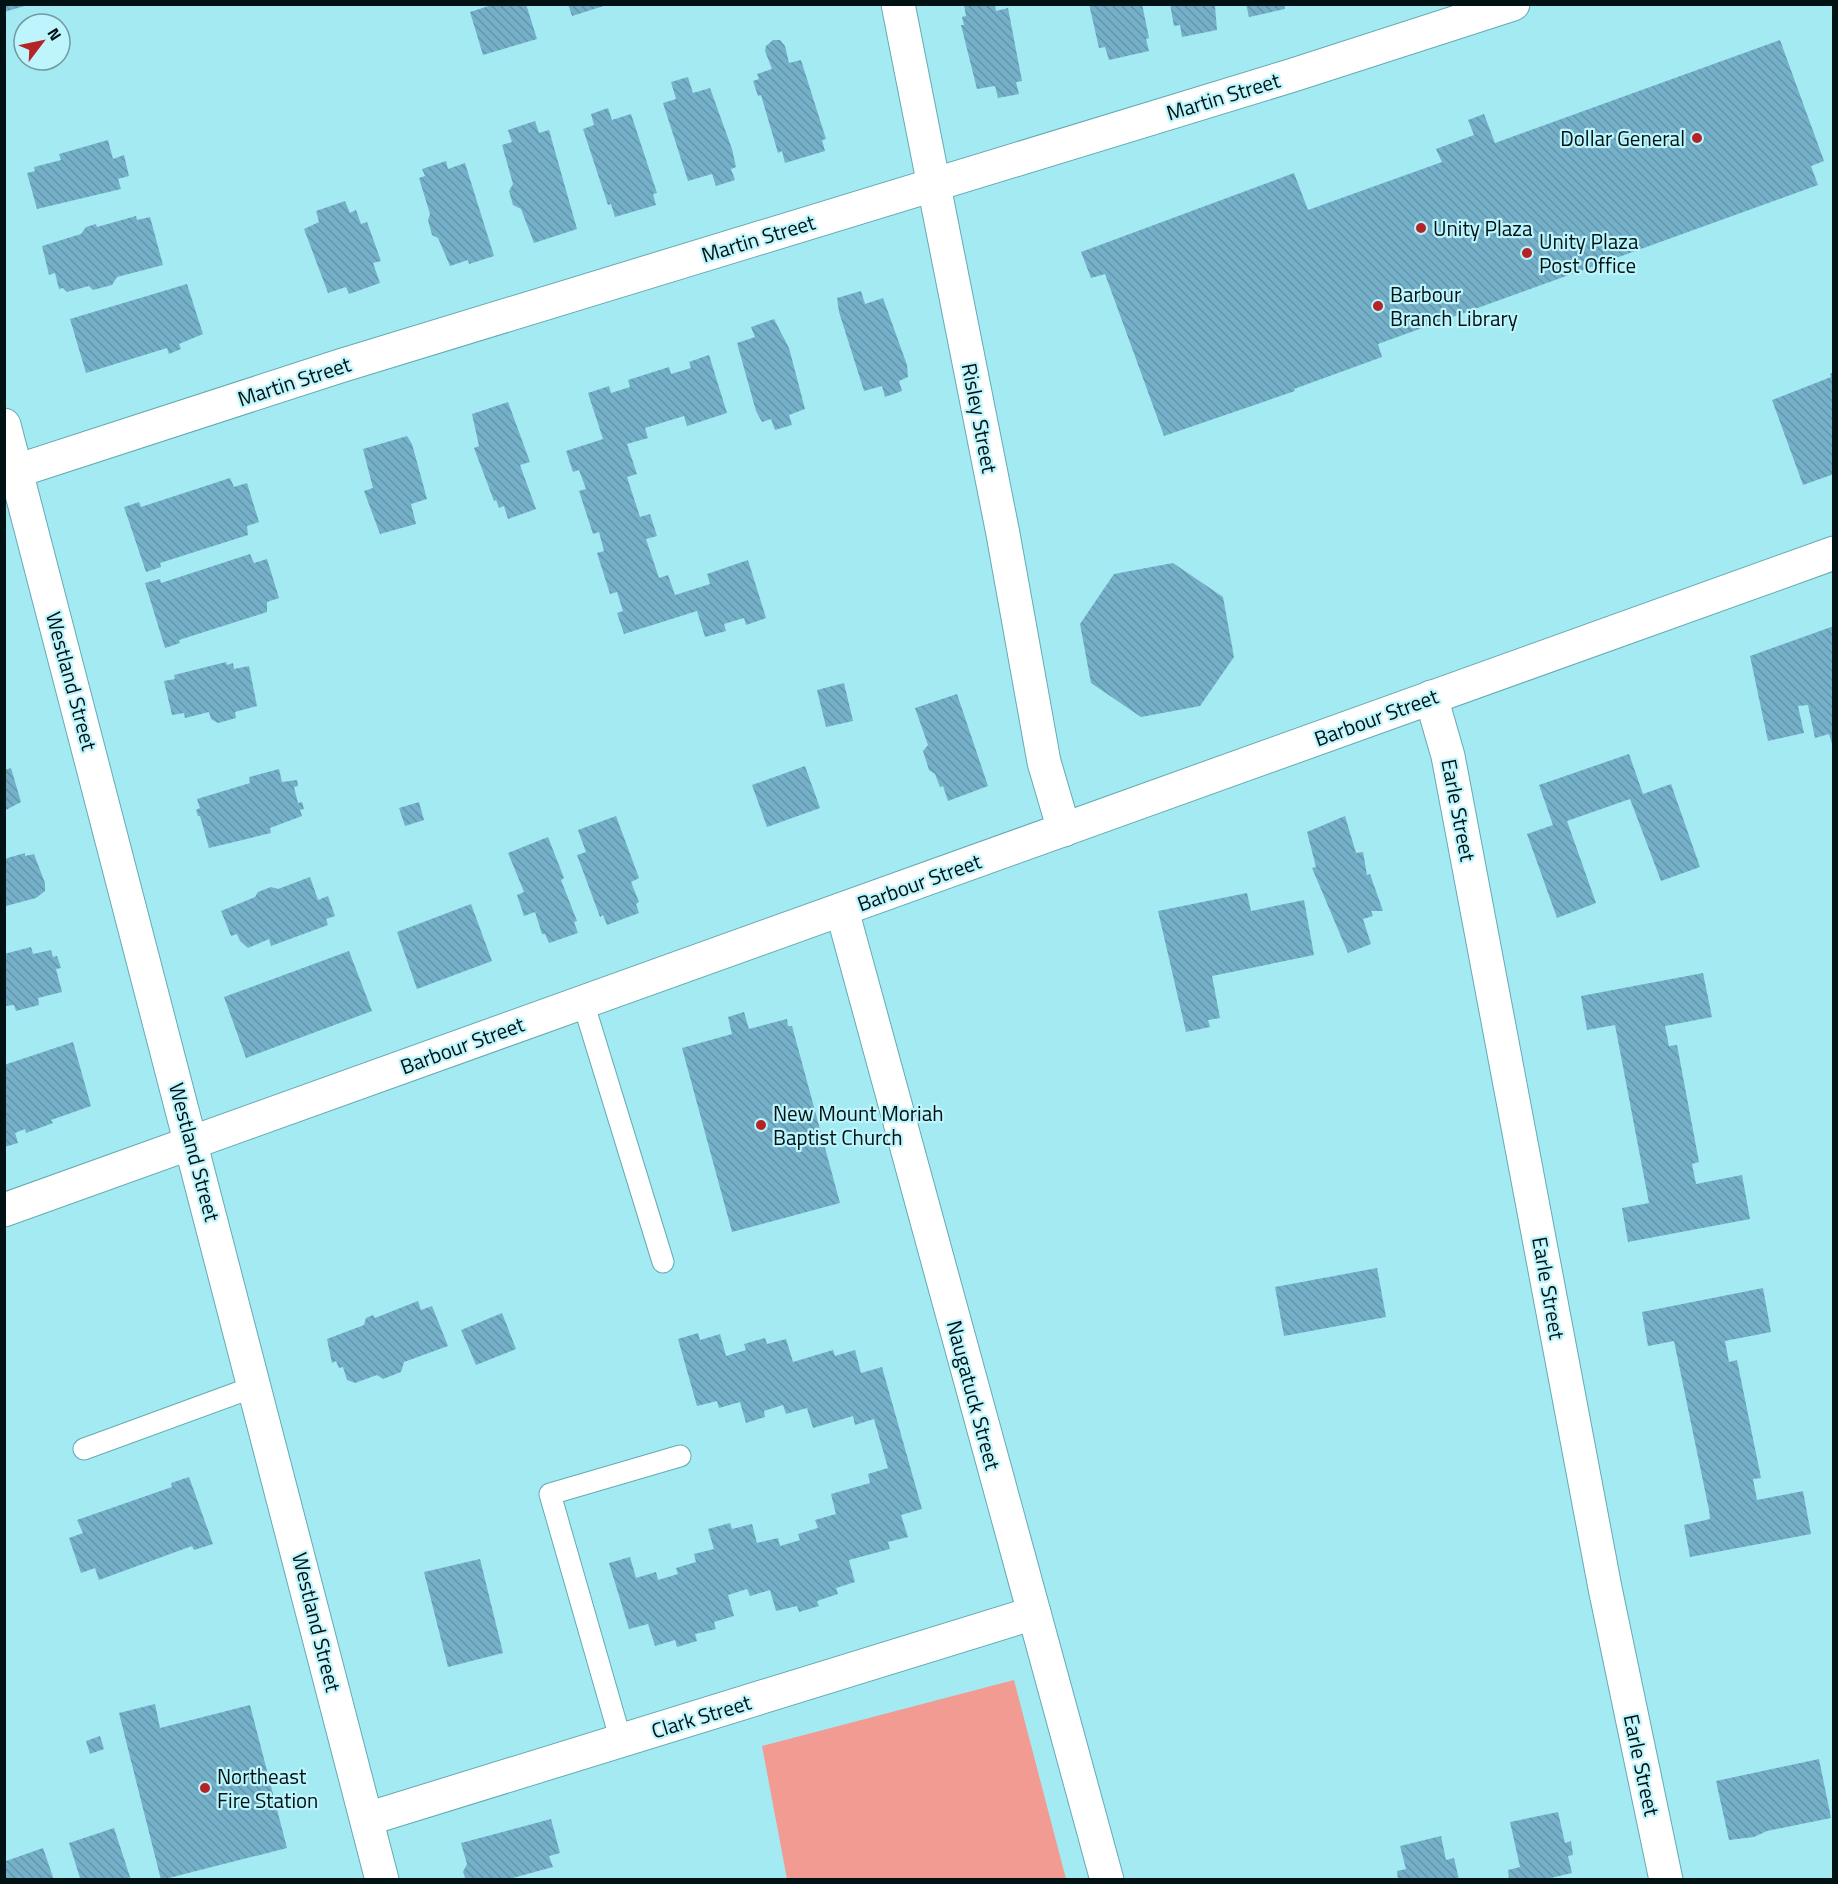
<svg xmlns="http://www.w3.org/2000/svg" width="1838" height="1884" font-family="'Titillium Web',sans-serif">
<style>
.park{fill:#f29b92}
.building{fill:url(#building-back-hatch)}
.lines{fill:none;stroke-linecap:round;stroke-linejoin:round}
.lane-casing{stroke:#65aab3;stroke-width:23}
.street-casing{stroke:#65aab3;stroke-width:35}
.secondary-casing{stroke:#65aab3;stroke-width:35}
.lane{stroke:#fff;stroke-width:21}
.street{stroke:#fff;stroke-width:33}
.secondary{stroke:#fff;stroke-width:33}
.poi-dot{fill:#b42426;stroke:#bef5fc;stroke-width:2}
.labels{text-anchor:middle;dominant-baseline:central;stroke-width:4.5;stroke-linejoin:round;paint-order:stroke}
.street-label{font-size:21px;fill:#001214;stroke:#bef5fc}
.poi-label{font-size:21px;fill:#001214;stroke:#bef5fc;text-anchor:start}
</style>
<defs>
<pattern id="building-back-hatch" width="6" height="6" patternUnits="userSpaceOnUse" patternTransform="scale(1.5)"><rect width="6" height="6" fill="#75b0c9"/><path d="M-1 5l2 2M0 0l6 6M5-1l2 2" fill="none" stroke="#6396ac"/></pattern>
</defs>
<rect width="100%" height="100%" fill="#a4eaf3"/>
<!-- park -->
<polygon class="park" points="1014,1680 1066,1879 787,1879 762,1746"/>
<!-- building -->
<g class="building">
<polygon points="4,4 28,4 28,5 4,12"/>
<polygon points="495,4 526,4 537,39 483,55 470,12"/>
<polygon points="568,4 606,4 607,5 572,16"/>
<polygon points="995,4 996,11 1008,8 1022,81 1016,82 1019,94 998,98 995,86 977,89 961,25 964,25 962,17 966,16 964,5"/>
<polygon points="1089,4 1142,4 1149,38 1146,39 1149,51 1109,60 1105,47 1099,48"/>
<polygon points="1170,4 1220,4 1215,6 1217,30 1182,37 1180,25 1174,26"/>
<polygon points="1246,4 1284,4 1285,9 1249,17"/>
<polygon points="773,40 780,40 785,46 789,63 801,60 826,139 822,140 825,151 785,163 782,151 778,153 761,95 758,96 753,81 759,79 757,74 772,69 765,51 766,46"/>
<polygon points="1780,40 1824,161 1811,166 1818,185 1378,344 1382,357 1294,389 1295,391 1164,436 1105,274 1091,278 1081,252 1294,173 1308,210 1442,162 1436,149 1474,135 1468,120 1484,114 1495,143"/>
<polygon points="688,77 693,93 710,88 732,149 736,167 731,169 735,180 716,186 712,174 688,181 663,103 676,99 671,82"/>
<polygon points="608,108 612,120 631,114 657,193 653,194 656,205 615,217 611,204 608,205 583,129 594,125 591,114"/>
<polygon points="535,121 539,133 549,130 577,229 534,243 521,209 513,205 509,191 513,184 502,145 512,142 508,130"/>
<polygon points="108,140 113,159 124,155 129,176 118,179 121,189 37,209 27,173 35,171 34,167 61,160 59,154"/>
<polygon points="446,161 448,169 465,163 494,256 469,264 468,260 450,266 438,238 432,235 428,220 430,214 419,178 425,176 422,169"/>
<polygon points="345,201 350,213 356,210 361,224 367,222 381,261 373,263 380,283 349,294 346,287 328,293 304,229 319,222 316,211"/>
<polygon points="136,216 137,220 150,217 163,265 117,277 112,285 93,290 89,286 67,292 63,288 59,289 55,273 49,275 42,246 81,234 86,227 96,224 97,227"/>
<polygon points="187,284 203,334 179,344 181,349 169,354 167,348 86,373 70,319"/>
<polygon points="861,291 865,304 883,298 907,365 908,377 899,381 902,391 885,397 882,386 864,391 839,312 837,298"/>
<polygon points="774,319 789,348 805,409 789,415 792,425 775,430 771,419 762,422 756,411 737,343 755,337 751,327"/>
<polygon points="709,355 727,413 687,426 684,416 645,428 648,438 627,444 637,474 627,477 640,517 650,514 657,536 646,539 659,578 668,575 675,595 710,584 707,574 748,560 766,618 746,625 744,618 724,624 726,631 705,637 697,611 624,634 617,613 623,611 617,592 610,594 597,553 604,551 599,532 593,534 579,491 586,489 579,470 573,472 566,451 603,439 588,393 609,386 611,393 630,387 628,380 669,367 671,374 691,368 689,362"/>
<polygon points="1834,372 1834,474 1803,485 1772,400 1831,377 1830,374"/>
<polygon points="508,402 530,462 520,465 536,509 508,519 504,506 499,508 496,500 494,501 474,448 479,446 472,414"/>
<polygon points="407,436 412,444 427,499 411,504 416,524 380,534 364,491 373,488 363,449"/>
<polygon points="230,478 234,487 247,483 259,522 247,526 248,535 160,563 161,567 146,572 124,507 139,502 141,507"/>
<polygon points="250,554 254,563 267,559 279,598 267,602 267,612 179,640 180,643 165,648 145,583 160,579 161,583"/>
<polygon points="1173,563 1223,597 1234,657 1200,706 1141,717 1091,683 1080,624 1114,574"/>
<polygon points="1834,626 1834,750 1829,734 1815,738 1808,705 1798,706 1804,733 1768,741 1750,656"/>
<polygon points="226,662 227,665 233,663 234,669 249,666 257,706 235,712 236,718 218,723 211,719 209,712 185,718 184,713 172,715 164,681 175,679 174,675"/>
<polygon points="844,683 853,721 826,727 817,690"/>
<polygon points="957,694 988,786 948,801 943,786 940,787 935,774 929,770 923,751 928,745 915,708"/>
<polygon points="1629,754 1643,794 1671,784 1700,867 1661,881 1630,799 1567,821 1596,903 1557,918 1527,834 1553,825 1539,785"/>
<polygon points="805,766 820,808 767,827 752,785"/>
<polygon points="11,768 21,802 4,811 4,770"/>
<polygon points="279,769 282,782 297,780 298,786 294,787 298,803 302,802 304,809 300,810 302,816 270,828 271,833 209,848 200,816 198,816 196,810 200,808 197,799 250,783 249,777"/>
<polygon points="419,802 424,820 405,826 399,808"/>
<polygon points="616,816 639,878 631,882 639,902 636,904 639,913 607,925 603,915 600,917 577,855 586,852 578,830"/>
<polygon points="1345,816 1356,853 1363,852 1367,875 1370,874 1383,911 1371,911 1373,916 1363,919 1371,944 1348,953 1312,868 1316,867 1307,832"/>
<polygon points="548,837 564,878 561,880 577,921 574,922 578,933 549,943 545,934 542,934 535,912 524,916 517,895 524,892 508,853"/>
<polygon points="25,853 25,856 34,854 45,883 45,891 36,898 6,906 4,909 4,859"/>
<polygon points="310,877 318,900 328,896 335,916 326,919 328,925 271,946 269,939 248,948 240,941 237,934 231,936 221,911 255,897 258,892 271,887 278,889"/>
<polygon points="1247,893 1251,911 1304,900 1314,955 1212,976 1220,1018 1208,1020 1210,1027 1186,1032 1158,911"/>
<polygon points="471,904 492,961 417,989 397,932"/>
<polygon points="31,947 33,954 51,950 53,957 57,956 61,968 56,969 62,992 38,998 39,1005 16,1011 14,1005 4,1006 4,954"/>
<polygon points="349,951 372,1011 246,1058 224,997"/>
<polygon points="1703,973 1712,1017 1665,1026 1669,1046 1677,1045 1699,1162 1692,1164 1696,1184 1742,1175 1750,1219 1628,1242 1622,1208 1649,1203 1615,1025 1587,1030 1581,996"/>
<polygon points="744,1012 749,1029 787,1019 788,1026 792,1026 840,1203 732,1232 682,1048 732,1034 728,1017"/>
<polygon points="73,1042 91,1106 51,1120 53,1123 26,1133 25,1129 15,1133 18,1143 4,1147 4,1065"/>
<polygon points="1377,1268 1386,1317 1284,1336 1275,1287"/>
<polygon points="1763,1288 1771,1332 1725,1341 1729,1362 1737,1360 1761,1478 1753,1479 1757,1500 1803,1491 1811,1534 1690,1557 1684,1525 1710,1519 1709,1510 1674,1341 1648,1346 1642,1312"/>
<polygon points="418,1301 421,1310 432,1306 448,1346 404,1362 401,1372 383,1379 377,1375 355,1383 347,1380 343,1367 339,1368 336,1361 332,1363 327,1339 364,1325 366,1318 373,1315 375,1318"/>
<polygon points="502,1313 516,1349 476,1365 461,1330"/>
<polygon points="698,1333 700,1340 720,1334 726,1356 746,1350 744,1344 765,1338 767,1344 786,1339 793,1362 833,1350 835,1356 855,1350 861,1373 882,1367 922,1509 901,1515 908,1537 888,1542 890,1549 849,1560 855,1582 836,1588 838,1594 817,1601 819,1606 799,1612 797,1606 776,1611 770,1590 750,1596 747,1589 728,1595 734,1616 714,1622 716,1629 695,1634 697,1641 677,1647 675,1640 655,1646 648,1624 629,1629 609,1563 630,1557 636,1578 656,1572 658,1580 678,1574 676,1568 696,1562 694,1554 714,1549 708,1529 730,1523 732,1529 752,1524 757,1543 778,1538 780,1546 800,1540 798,1534 818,1528 815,1520 836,1514 831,1494 870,1483 868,1474 888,1468 874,1419 855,1425 853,1416 813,1428 807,1408 786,1414 783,1405 764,1411 765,1417 746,1423 740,1402 719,1408 717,1401 697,1406 678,1339"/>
<polygon points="189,1477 213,1544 194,1550 192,1546 99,1580 95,1568 81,1573 69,1538 83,1533 77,1520 172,1487 171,1483"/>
<polygon points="480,1559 503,1653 448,1667 424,1572"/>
<polygon points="155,1704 160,1728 250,1705 287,1848 161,1880 119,1713"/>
<polygon points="100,1736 104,1749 90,1754 86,1741"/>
<polygon points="1819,1759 1831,1818 1767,1831 1754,1837 1729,1840 1716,1781"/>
<polygon points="1558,1812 1565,1843 1571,1841 1573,1855 1568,1856 1572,1873 1542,1880 1509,1880 1508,1870 1520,1867 1510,1822"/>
<polygon points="551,1819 560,1853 549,1856 553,1867 505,1880 466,1880 463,1872 467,1864 461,1843"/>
<polygon points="114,1828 131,1880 76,1880 80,1878 69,1843"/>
<polygon points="1441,1836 1446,1860 1454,1858 1459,1880 1398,1880 1397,1871 1406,1869 1400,1846"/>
<polygon points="43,1848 54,1880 4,1880 6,1861"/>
</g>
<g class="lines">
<defs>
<g id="lane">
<polyline points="583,1002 663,1262"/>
<polyline points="84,1449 256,1386"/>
<polyline points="621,1741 550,1494 680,1456"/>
</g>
<g id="street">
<polyline points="898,4 1003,534 1044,762 1064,830"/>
<polyline points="4,475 340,366 1290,76 1513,4"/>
<polyline points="1431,697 1448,756 1605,1588 1666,1880"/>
<polyline points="842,910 1107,1880"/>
<polyline points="367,1819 1034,1613"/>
</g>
<g id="secondary">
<polyline points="4,425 382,1880"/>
<polyline points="4,1210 1834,553"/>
</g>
</defs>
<!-- lane casing -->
<use href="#lane" class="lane-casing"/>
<!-- street casing -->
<use href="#street" class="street-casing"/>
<!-- secondary casing -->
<use href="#secondary" class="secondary-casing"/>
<!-- lane -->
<use href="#lane" class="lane"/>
<!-- street -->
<use href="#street" class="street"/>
<!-- secondary -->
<use href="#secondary" class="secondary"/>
</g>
<!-- markers -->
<g class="poi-dot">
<circle cx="1697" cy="138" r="6"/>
<circle cx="1421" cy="228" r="6"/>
<circle cx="1527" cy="253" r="6"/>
<circle cx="1378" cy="306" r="6"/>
<circle cx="761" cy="1125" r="6"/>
<circle cx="205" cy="1788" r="6"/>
</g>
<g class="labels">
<!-- street labels -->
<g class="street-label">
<text transform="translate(1223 96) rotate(-17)">Martin Street</text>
<text transform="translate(758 238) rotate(-17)">Martin Street</text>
<text transform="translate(294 381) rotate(-18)">Martin Street</text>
<text transform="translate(980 418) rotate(79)">Risley Street</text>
<text transform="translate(72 681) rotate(75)">Westland Street</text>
<text transform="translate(1376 717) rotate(-20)">Barbour Street</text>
<text transform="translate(1459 810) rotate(79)">Earle Street</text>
<text transform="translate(919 882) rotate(-20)">Barbour Street</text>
<text transform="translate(462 1045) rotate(-20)">Barbour Street</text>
<text transform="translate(195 1152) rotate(75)">Westland Street</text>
<text transform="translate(1549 1288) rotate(80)">Earle Street</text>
<text transform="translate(974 1395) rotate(75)">Naugatuck Street</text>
<text transform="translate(317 1622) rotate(76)">Westland Street</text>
<text transform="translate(701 1716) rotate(-17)">Clark Street</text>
<text transform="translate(1642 1765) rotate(78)">Earle Street</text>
</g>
<!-- poi labels -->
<g class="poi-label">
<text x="1685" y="138" text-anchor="end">Dollar General</text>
<text x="1433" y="228">Unity Plaza</text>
<text x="1539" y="241">Unity Plaza<tspan x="1539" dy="24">Post Office</tspan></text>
<text x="1390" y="294">Barbour<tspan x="1390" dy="24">Branch Library</tspan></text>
<text x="773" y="1113">New Mount Moriah<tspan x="773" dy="24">Baptist Church</tspan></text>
<text x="217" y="1776">Northeast<tspan x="217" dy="24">Fire Station</tspan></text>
</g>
</g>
<!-- border -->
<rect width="1838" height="1884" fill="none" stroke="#001214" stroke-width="12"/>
<!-- north arrow -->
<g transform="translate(42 42) rotate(58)"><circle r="28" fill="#bef5fc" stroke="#729a9f" stroke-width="1.5"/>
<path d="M0-4.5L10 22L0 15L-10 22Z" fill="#b42426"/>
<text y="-9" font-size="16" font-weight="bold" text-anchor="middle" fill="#001214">N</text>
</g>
</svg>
